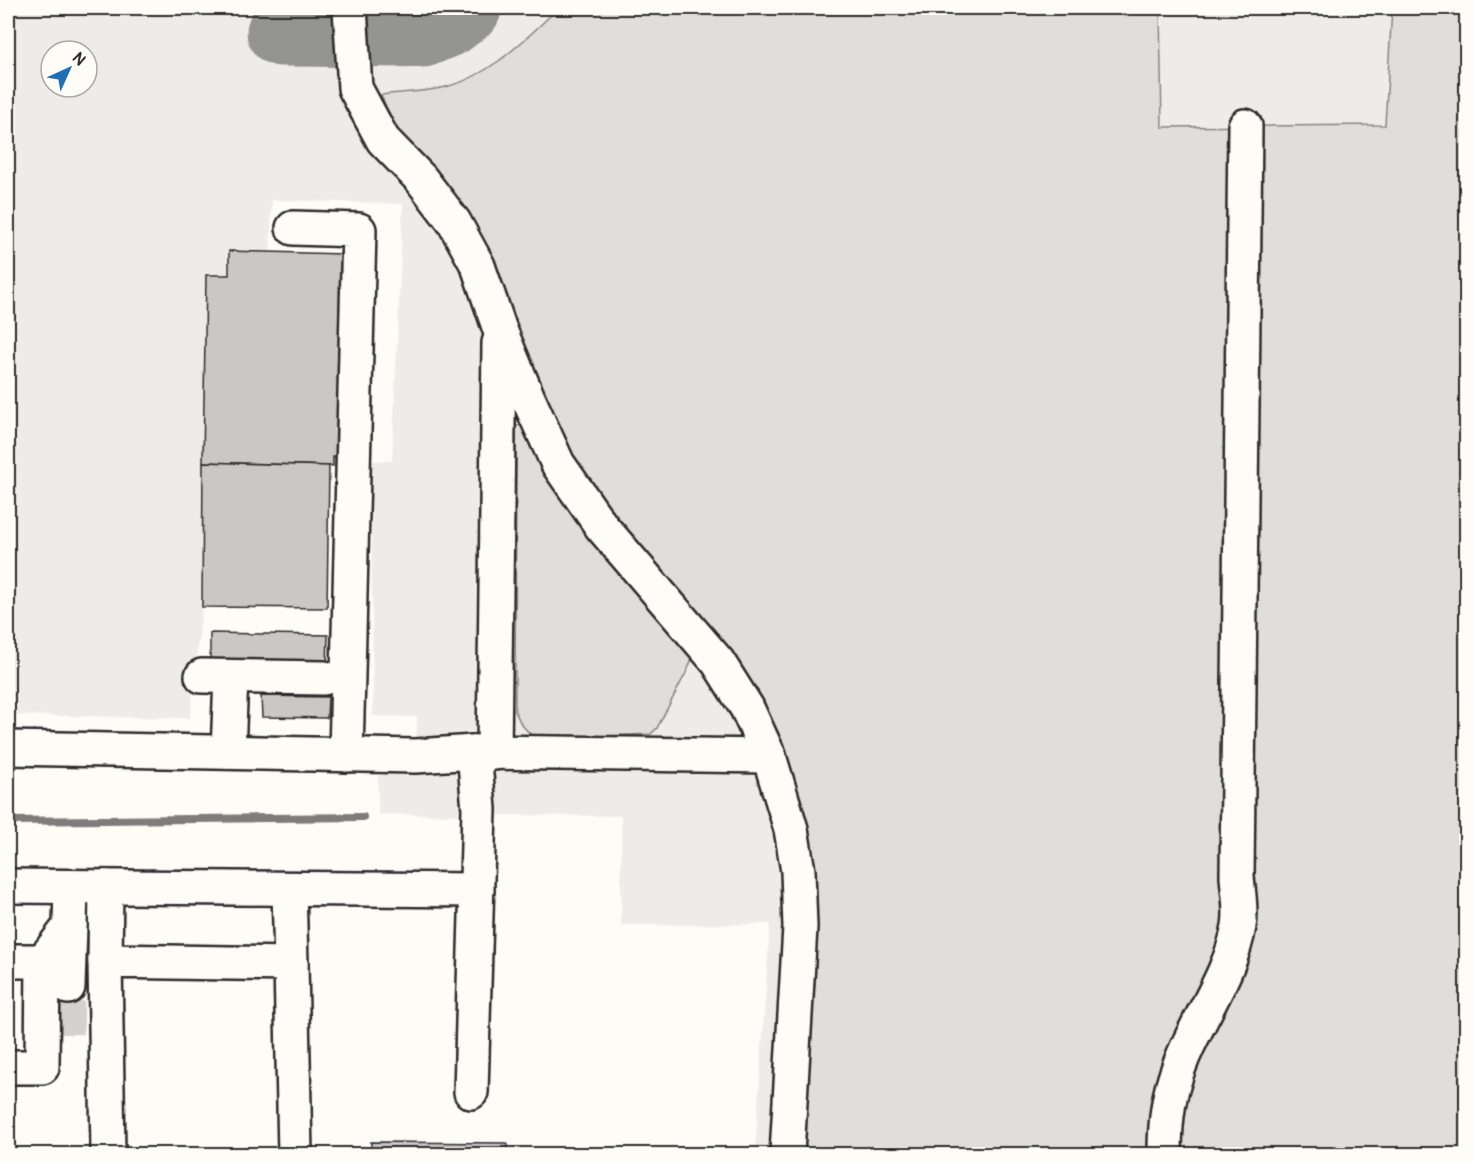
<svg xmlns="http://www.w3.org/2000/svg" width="1474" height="1162" font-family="Pangolin,sans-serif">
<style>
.built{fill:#edece8;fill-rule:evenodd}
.green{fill:#dfdeda;stroke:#858482;stroke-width:1.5}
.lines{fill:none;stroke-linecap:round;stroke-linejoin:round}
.stream{stroke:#7e7d7b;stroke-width:8}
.taxiway{stroke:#949491;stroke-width:69}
.building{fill:#c9c8c4;stroke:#2b2b2b;stroke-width:1.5}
.minor-tunnel{stroke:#d3d2ce;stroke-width:33;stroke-dasharray:33 16;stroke-linecap:butt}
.minor-casing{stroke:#2b2b2b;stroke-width:38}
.minor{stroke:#fdfcf7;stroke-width:33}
</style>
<rect width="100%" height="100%" fill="#fdfcf7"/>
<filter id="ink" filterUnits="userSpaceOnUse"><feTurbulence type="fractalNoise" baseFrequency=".0167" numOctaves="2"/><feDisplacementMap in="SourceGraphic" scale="12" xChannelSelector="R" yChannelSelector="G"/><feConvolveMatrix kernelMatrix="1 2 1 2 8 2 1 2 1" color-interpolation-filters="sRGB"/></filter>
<g filter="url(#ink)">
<!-- built -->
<path class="built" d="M8,8H1466V1154H755L770,924L621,925V816L378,814V777L415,760L416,756L417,717L373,716L371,461H392L403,204L272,200L270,252L344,254L333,466H329L327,608L202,607L190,718L8,715ZM51,51H87V87H51Z"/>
<!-- green -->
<g class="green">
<path d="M553,8H1160L1162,127L1385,125L1392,8H1466V1154H801L813,946L728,658L682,595L608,517L542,404L521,335L482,237L446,183L395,128L381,95C402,92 425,92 446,87C489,76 520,44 551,15Z"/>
<polygon points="524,425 556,489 582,528 693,656 688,669 657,728 651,734 535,739 521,724 515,711 516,426"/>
</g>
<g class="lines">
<!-- stream -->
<polyline class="stream" points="8,821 363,817"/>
<!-- taxiway -->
<polyline class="taxiway" points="281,32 423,33 449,22 467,8"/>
</g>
<!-- building -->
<g class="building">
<polygon points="229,251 344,254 341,457 333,457 333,466 203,462 206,275 229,275"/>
<polygon points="203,462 329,466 327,608 202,607"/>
<polygon points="210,633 328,635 327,665 210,664"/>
<polygon points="261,696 328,697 327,718 262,717"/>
<polygon points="371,1142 507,1143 507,1154 371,1154"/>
</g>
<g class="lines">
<!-- minor-tunnel -->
<polyline class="minor-tunnel" points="67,1034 68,987"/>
<defs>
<g id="minor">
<polyline points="350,8 355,88 383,140 421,179 454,222 478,266 500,330 528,398 558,464 602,527 718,662 747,708 769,756 791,829 798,871 800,927 787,1154"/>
<polyline points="293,228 359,230 346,755"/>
<polyline points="202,676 324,678"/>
<polyline points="8,748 416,756 474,752 769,756"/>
<polyline points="228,752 231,677"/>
<polyline points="494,753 499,343"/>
<polyline points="8,886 477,890"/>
<polyline points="289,889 291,964"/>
<polyline points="8,961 43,961"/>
<polyline points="105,961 106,887"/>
<polyline points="68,987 70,926"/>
<polyline points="8,1067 42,1067 43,961 70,926 71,887"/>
<polyline points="471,1092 479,809 474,752"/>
<polyline points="108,1154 105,961 291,964 295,1154"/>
<path d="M1165,1154C1165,1131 1167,1104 1174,1082C1189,1029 1230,980 1239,926C1242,910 1238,892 1237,876L1245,126"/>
</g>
</defs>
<!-- minor casing -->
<use href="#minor" class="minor-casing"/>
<!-- minor -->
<use href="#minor" class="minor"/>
</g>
</g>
<!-- margin -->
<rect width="1474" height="1162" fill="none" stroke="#fdfcf7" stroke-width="30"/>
<rect x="15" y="15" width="1444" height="1132" fill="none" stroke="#2b2b2b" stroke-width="2" filter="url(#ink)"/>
<!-- north arrow -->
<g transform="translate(69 69) rotate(45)"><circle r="28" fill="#fdfcf7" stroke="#a9a8a5" stroke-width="1.5"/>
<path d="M0-4.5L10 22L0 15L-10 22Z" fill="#1f6fb2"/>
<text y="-9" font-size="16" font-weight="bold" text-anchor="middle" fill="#2b2b2b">N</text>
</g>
</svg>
